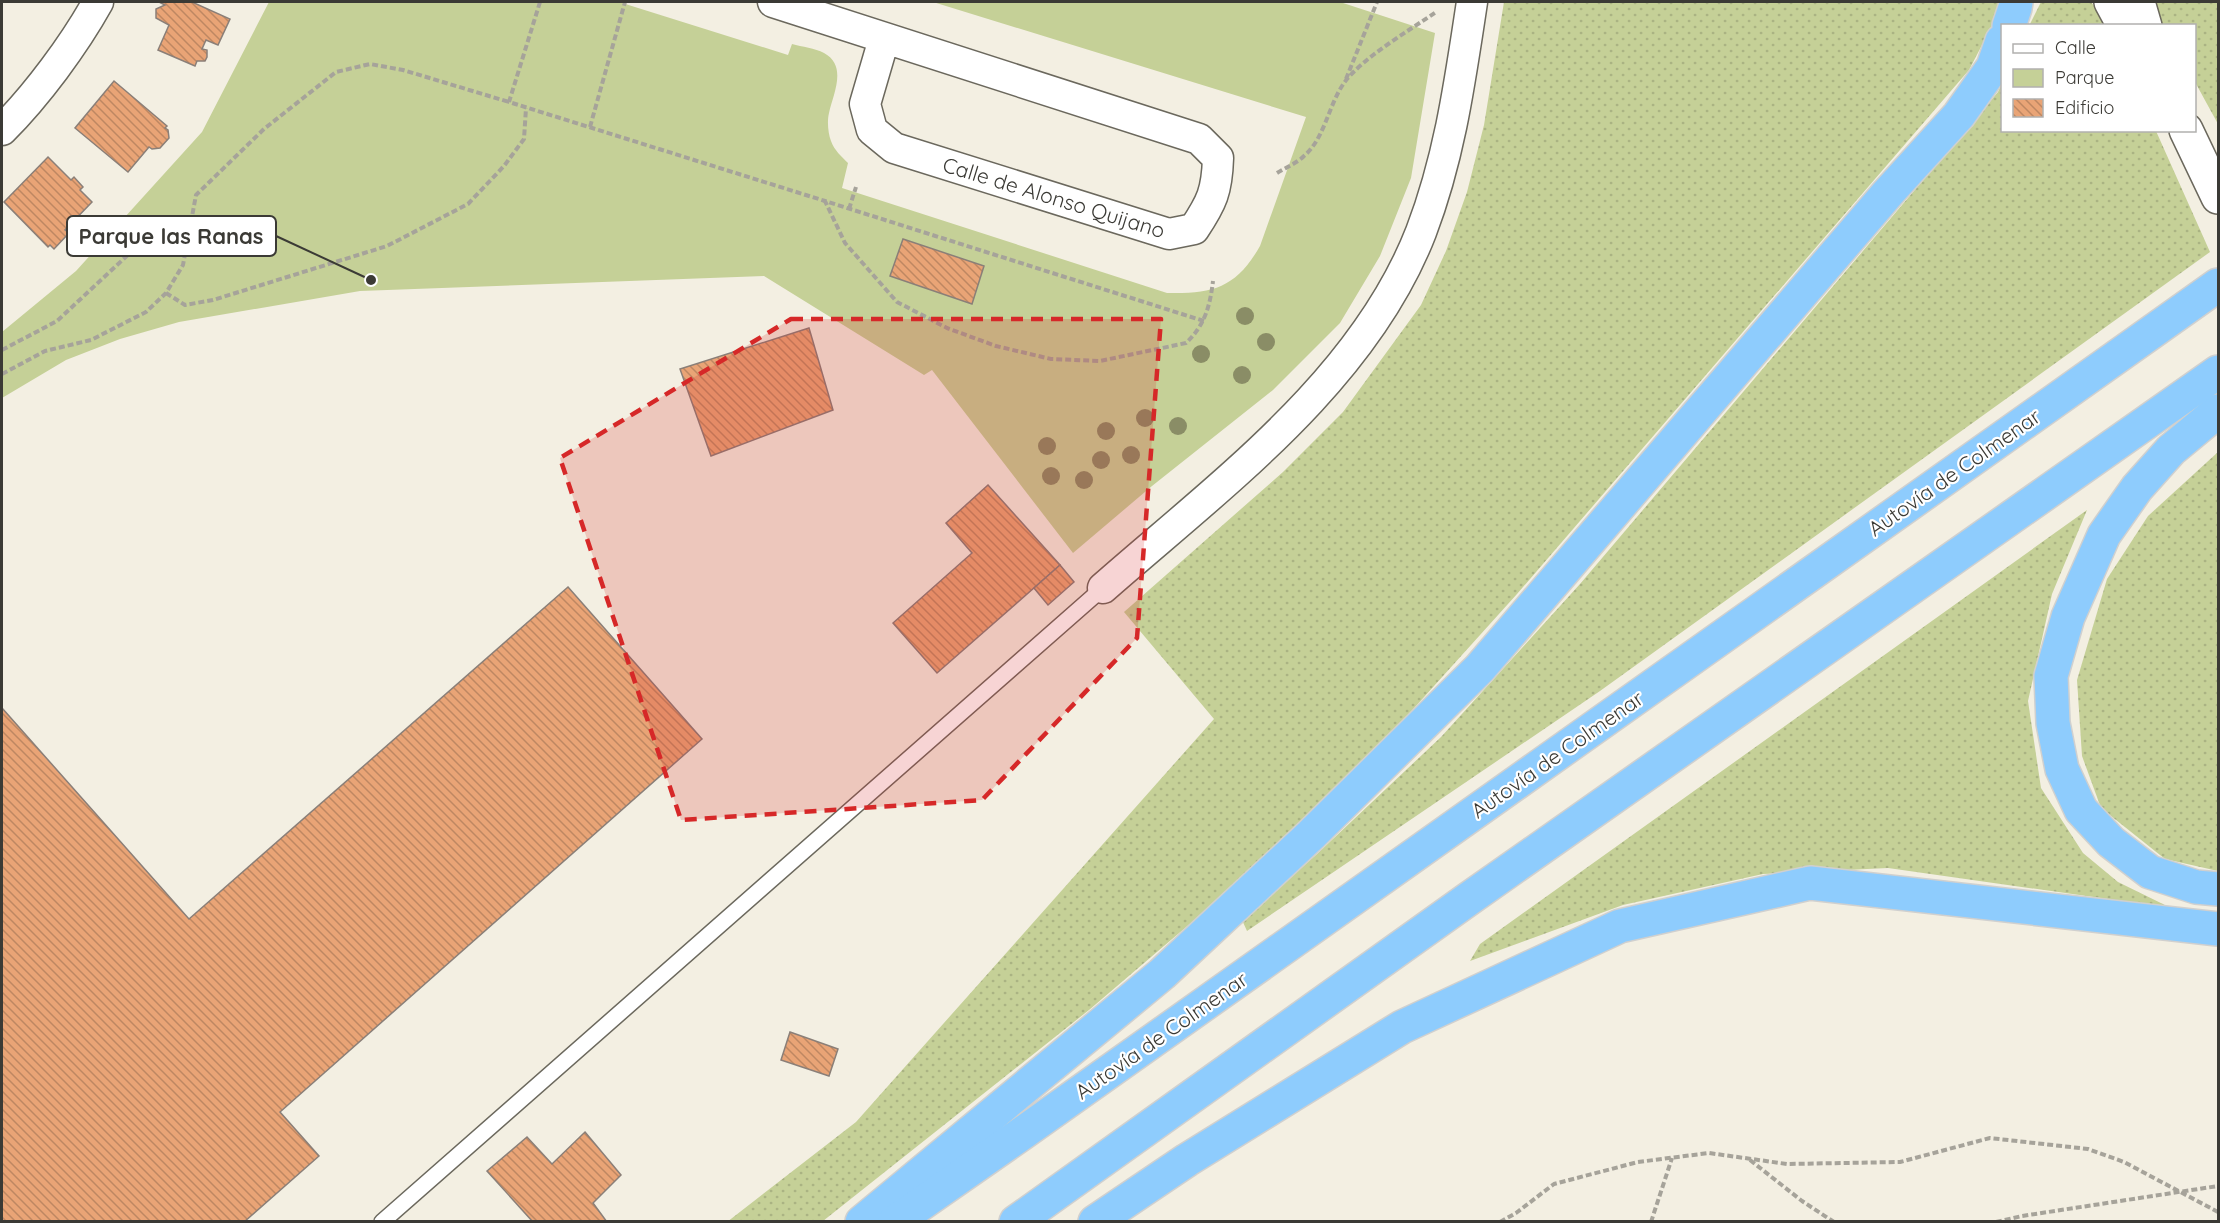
<svg xmlns="http://www.w3.org/2000/svg" width="2220" height="1223" font-family="Quicksand,sans-serif">
<style>
.grass{fill:url(#grass-dots)}
.park{fill:#c5d097}
.building{fill:url(#building-back-hatch);stroke:#8a7f78;stroke-width:1.5}
.lines{fill:none;stroke-linecap:round;stroke-linejoin:round}
.service-casing{stroke:#6b685d;stroke-width:18}
.minor-casing{stroke:#6b685d;stroke-width:33}
.tertiary-casing{stroke:#6b685d;stroke-width:36}
.motorway-casing{stroke:#d0d0cf;stroke-width:36}
.path{stroke:#a6a39a;stroke-width:4;stroke-dasharray:6 3;stroke-linecap:butt}
.service{stroke:#fff;stroke-width:15}
.minor{stroke:#fff;stroke-width:30}
.tertiary{stroke:#fff;stroke-width:33}
.motorway{stroke:#8eccfd;stroke-width:33}
.tree{fill:#8a8d66}
.marked{fill:#d62828;fill-opacity:0.2;stroke:#d62828;stroke-width:4.5;stroke-dasharray:12 8;stroke-linejoin:round}
.labels{text-anchor:middle;dominant-baseline:central;stroke-width:4.5;stroke-linejoin:round;paint-order:stroke}
.street-label{font-size:21px;fill:#3b3a35;stroke:#fff}
.leader{fill:none;stroke:#3b3a35;stroke-width:2}
.callout-dot{fill:#3b3a35;stroke:#fff;stroke-width:2}
.callout{fill:#fff;stroke:#3b3a35;stroke-width:2}
.callout-label{font-size:22px;text-anchor:middle;font-weight:bold;fill:#3b3a35}
</style>
<defs>
<pattern id="grass-dots" width="8" height="8" patternUnits="userSpaceOnUse" patternTransform="scale(1.5)"><rect width="8" height="8" fill="#c5d097"/><path d="M2 2h.1M6 6h.1" fill="none" stroke="#aab383" stroke-width="1.8" stroke-linecap="round"/></pattern>
<pattern id="building-back-hatch" width="6" height="6" patternUnits="userSpaceOnUse" patternTransform="scale(1.5)"><rect width="6" height="6" fill="#e9a476"/><path d="M-1 5l2 2M0 0l6 6M5-1l2 2" fill="none" stroke="#be8762"/></pattern>
</defs>
<rect width="100%" height="100%" fill="#f3efe2"/>
<!-- grass -->
<g class="grass">
<polygon points="1504,2 1999,2 1993,24 1969,70 1517,594 1388,737 1260,864 1089,1010 823,1221 727,1222 856,1122 1214,719 1124,612 1283,472 1343,412 1421,305 1446,251 1467,192 1484,125"/>
<polygon points="2041,2 2091,2 2110,26 2029,26"/>
<polygon points="2154,2 2218,2 2218,124 2195,82 2194,26 2163,25"/>
<polygon points="2002,83 2002,130 2156,131 2210,252 1600,691 1247,931 1242,920 1317,854 1441,737 1580,584 1998,92"/>
<polygon points="2218,452 2218,871 2165,859 2101,808 2082,756 2077,680 2107,579 2148,516"/>
<polygon points="2087,510 2052,594 2028,701 2041,788 2083,853 2118,882 2171,908 1888,868 1763,874 1623,905 1470,961 1480,944"/>
</g>
<!-- park -->
<path class="park" d="M269,2H619L788,55L792,44C802,47 815,48 824,53C848,66 833,94 829,113C827,121 828,133 831,141C834,150 842,157 848,163L842,188L1167,293C1213,294 1236,288 1260,246L1306,117L933,2H1343V3L1435,33L1411,178L1380,256L1340,323L1273,390L1152,486L1073,553L932,370L924,375L764,276L360,291L179,322L120,339L66,360L2,398V332L76,271L202,132Z"/>
<!-- building -->
<g class="building">
<polygon points="159,2 192,2 230,19 218,45 206,40 202,49 207,50 207,57 205,61 197,61 195,66 158,50 169,25 156,18 156,9 165,5"/>
<polygon points="114,81 167,126 165,128 168,130 169,138 160,148 152,149 149,147 128,172 75,128"/>
<polygon points="48,157 71,180 74,177 83,187 80,190 92,202 65,230 69,233 54,249 50,245 48,247 4,202"/>
<polygon points="903,239 984,266 972,304 890,276"/>
<polygon points="809,328 833,410 711,456 680,369"/>
<polygon points="988,485 1060,565 937,673 893,623 972,553 946,523"/>
<polygon points="1060,565 1074,582 1048,605 1034,588"/>
<polygon points="568,587 702,739 280,1112 319,1156 244,1222 2,1222 2,708 189,919"/>
<polygon points="790,1032 838,1049 829,1076 781,1060"/>
<polygon points="585,1132 621,1175 593,1203 607,1222 533,1222 487,1171 527,1137 552,1164"/>
</g>
<g class="lines">
<defs>
<polyline id="service" points="382,1222 1103,588"/>
<g id="minor">
<path d="M773,2L1199,139L1218,158C1217,191 1212,202 1194,229L1169,234L894,148L872,130L865,104L884,39"/>
<path d="M2,130C37,95 74,45 98,2"/>
<path d="M1103,588C1220,485 1363,381 1421,232C1450,156 1460,81 1472,2"/>
</g>
<g id="tertiary">
<polyline points="2111,2 2124,26"/>
<polyline points="2138,2 2145,26"/>
<polyline points="2186,130 2218,197"/>
</g>
<g id="motorway">
<polyline points="2009,26 2015,8 2016,2"/>
<polyline points="2218,411 2171,450 2137,488 2104,535 2068,617 2051,676 2053,723 2062,769 2081,810 2111,842 2150,872 2196,887 2218,889"/>
<polyline points="862,1222 1162,974 1311,835 1480,668 1888,193 1959,115 1993,67 2002,41"/>
<polyline points="895,1222 1024,1132 2218,285"/>
<polyline points="1016,1222 1467,900 2218,372"/>
<polyline points="1095,1222 1187,1160 1402,1027 1620,926 1810,883 2218,929"/>
</g>
</defs>
<!-- service casing -->
<use href="#service" class="service-casing"/>
<!-- minor casing -->
<use href="#minor" class="minor-casing"/>
<!-- tertiary casing -->
<use href="#tertiary" class="tertiary-casing"/>
<!-- motorway casing -->
<use href="#motorway" class="motorway-casing"/>
<!-- path -->
<g class="path">
<polyline points="540,2 509,102 825,201"/>
<polyline points="1346,79 1377,2"/>
<polyline points="590,127 625,2"/>
<path d="M1277,173C1285,168 1297,163 1304,156C1325,138 1328,106 1344,83C1362,58 1410,30 1436,12"/>
<polyline points="849,209 856,187"/>
<polyline points="166,293 185,305 213,300 387,246 468,204 504,166 524,139 526,108"/>
<path d="M1204,321L825,201L845,243L897,302L947,328L996,346L1051,359L1100,361L1186,343C1205,325 1210,306 1213,281"/>
<polyline points="2,350 57,321 131,252 166,230 191,218"/>
<polyline points="2,374 45,351 91,340 146,312 166,293 183,265 196,195 264,129 336,72 370,64 403,70 509,102"/>
<polyline points="1750,1160 1802,1201 1834,1222"/>
<polyline points="1500,1222 1516,1213 1554,1184 1638,1162 1709,1153 1787,1164 1900,1162 1990,1138 2088,1149 2124,1162 2218,1212"/>
<polyline points="1651,1222 1672,1158"/>
<polyline points="1996,1222 2022,1216 2218,1186"/>
</g>
<!-- service -->
<use href="#service" class="service"/>
<!-- minor -->
<use href="#minor" class="minor"/>
<!-- tertiary -->
<use href="#tertiary" class="tertiary"/>
<!-- motorway -->
<use href="#motorway" class="motorway"/>
</g>
<!-- trees -->
<g class="tree">
<circle cx="1245" cy="316" r="9"/>
<circle cx="1266" cy="342" r="9"/>
<circle cx="1201" cy="354" r="9"/>
<circle cx="1242" cy="375" r="9"/>
<circle cx="1145" cy="418" r="9"/>
<circle cx="1178" cy="426" r="9"/>
<circle cx="1106" cy="431" r="9"/>
<circle cx="1047" cy="446" r="9"/>
<circle cx="1131" cy="455" r="9"/>
<circle cx="1101" cy="460" r="9"/>
<circle cx="1051" cy="476" r="9"/>
<circle cx="1084" cy="480" r="9"/>
</g>
<!-- marked area -->
<path class="marked" d="M791,319H1161L1137,638L982,800L681,820L560,458Z"/>
<g class="labels">
<!-- street labels -->
<g class="street-label">
<text transform="translate(1054 197) rotate(17)">Calle de Alonso Quijano</text>
<text transform="translate(1954 472) rotate(-35)">Autovía de Colmenar</text>
<text transform="translate(1557 754) rotate(-35)">Autovía de Colmenar</text>
<text transform="translate(1161 1035) rotate(-35)">Autovía de Colmenar</text>
</g>
</g>
<!-- callouts -->
<path class="leader" d="M371 280L276 236"/>
<circle class="callout-dot" cx="371" cy="280" r="6"/>
<rect class="callout" x="67" y="216" width="209" height="40" rx="6"/>
<g class="callout-label">
<text x="171" y="244">Parque las Ranas</text>
</g>
<!-- border -->
<rect width="2220" height="1223" fill="none" stroke="#3b3a35" stroke-width="6"/>
<!-- legend -->
<rect x="2001" y="24" width="195" height="108" fill="#ffffff" stroke="#b1b0ae" stroke-width="1.5"/>
<rect x="2013" y="44" width="30" height="9" fill="#ffffff" stroke="#b1b0ae" stroke-width="1.5"/>
<text x="2055" y="54" font-size="18" fill="#3b3a35">Calle</text>
<rect x="2013" y="69" width="30" height="18" fill="#c5d097" stroke="#b1b0ae" stroke-width="1.5"/>
<text x="2055" y="84" font-size="18" fill="#3b3a35">Parque</text>
<rect x="2013" y="99" width="30" height="18" fill="url(#building-back-hatch)" stroke="#b1b0ae" stroke-width="1.5"/>
<text x="2055" y="114" font-size="18" fill="#3b3a35">Edificio</text>
</svg>
